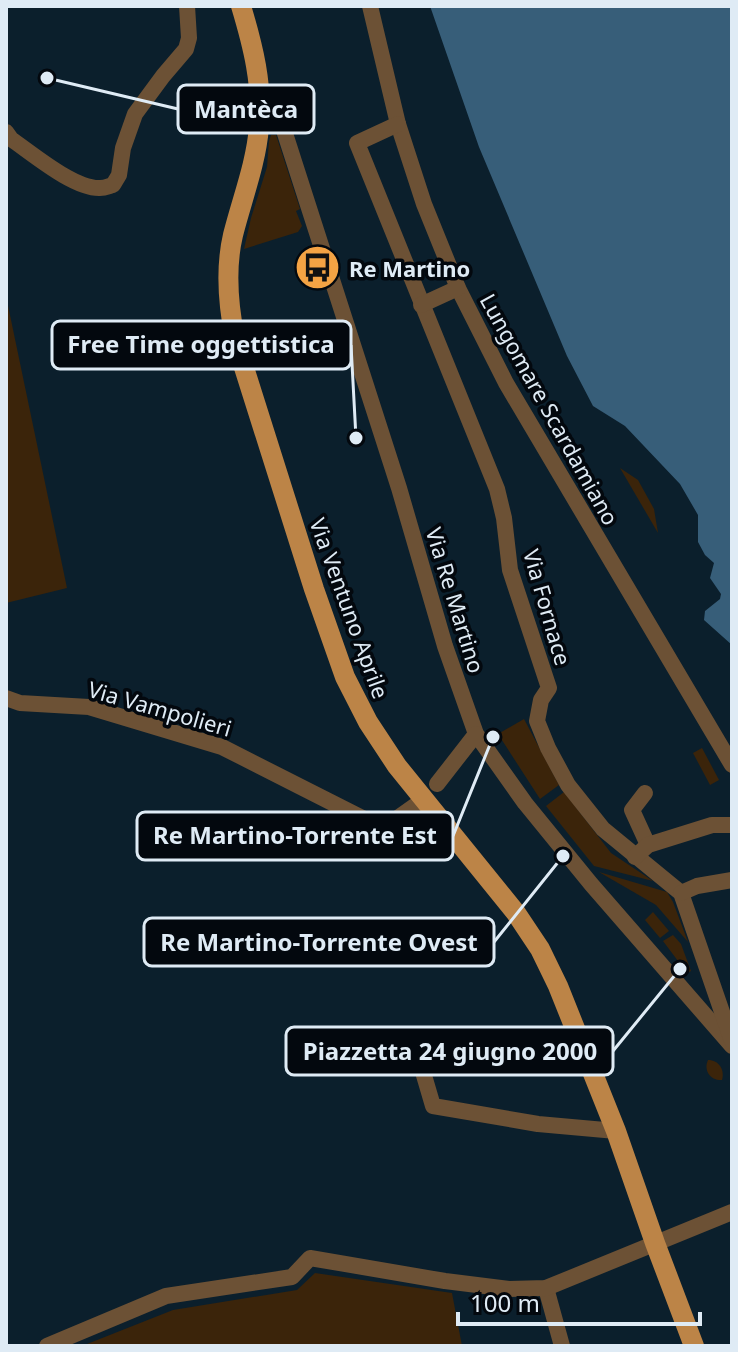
<svg xmlns="http://www.w3.org/2000/svg" width="738" height="1352" font-family="'Noto Sans',sans-serif">
<style>
.green{fill:#3b240a}
.water{fill:#375e79}
.lines{fill:none;stroke-linecap:round;stroke-linejoin:round}
.minor{stroke:#6c5135;stroke-width:16}
.major{stroke:#bc8447;stroke-width:20}
.labels{text-anchor:middle;dominant-baseline:central;stroke-width:7;stroke-linejoin:round;paint-order:stroke}
.poi-label{font-size:22px;font-weight:bold;fill:#dfebf5;stroke:#03080e;text-anchor:start}
.street-label{font-size:22px;fill:#dfebf5;stroke:#03080e}
.leader{fill:none;stroke:#dfebf5;stroke-width:3}
.callout-dot{fill:#dfebf5;stroke:#03080e;stroke-width:3}
.callout{fill:#03080e;stroke:#dfebf5;stroke-width:3}
.callout-label{font-size:24px;text-anchor:middle;font-weight:bold;fill:#dfebf5}
</style>
<rect width="100%" height="100%" fill="#0b1f2c"/>
<!-- green -->
<g class="green">
<polygon points="271,135 276,135 300,209 296,211 302,226 298,232 244,249 251,218 267,167 269,141"/>
<polygon points="6,296 67,588 6,603"/>
<polygon points="620,468 638,480 654,509 658,533"/>
<polygon points="524,719 559,785 540,799 498,734"/>
<polygon points="702,748 719,780 710,785 693,753"/>
<polygon points="564,792 611,853 653,881 594,866 546,806"/>
<polygon points="599,872 667,892 673,902 688,942 656,905"/>
<polygon points="653,912 669,931 660,938 645,920"/>
<polygon points="673,935 681,944 691,971 687,973 663,941"/>
<path d="M708,1060C719,1060 725,1070 722,1080C711,1081 703,1071 708,1060Z"/>
<polygon points="315,1273 452,1293 462,1346 82,1346 173,1310 297,1290"/>
</g>
<!-- water -->
<polygon class="water" points="430,6 732,6 732,645 704,620 705,611 720,599 721,594 710,578 714,563 705,555 698,542 698,515 680,484 625,426 593,406 567,356 479,147"/>
<g class="lines">
<!-- minor -->
<g class="minor">
<polyline points="370,6 398,124 424,204 458,288 506,383 732,765"/>
<polyline points="260,103 272,108 281,121 399,488 445,646 476,734 525,803 591,884 732,1046"/>
<polyline points="398,124 357,143 497,489 504,518 510,570 549,688 541,700 537,721 548,748 568,785 603,829 681,893 732,1041"/>
<path d="M6,132L11,139C33,154 74,189 100,188C105,188 109,186 113,185L119,175L123,148L135,114L163,76L186,49L189,38L187,6"/>
<polyline points="421,305 458,288"/>
<polyline points="6,698 20,703 89,707 222,747 372,823 392,822 423,800"/>
<polyline points="437,784 476,734"/>
<polyline points="645,793 632,810 648,845"/>
<polyline points="635,857 648,845 712,825 732,825"/>
<polyline points="681,893 697,886 732,880"/>
<polyline points="418,1055 433,1106 538,1124 616,1131"/>
<polyline points="546,1288 562,1346"/>
<polyline points="47,1346 166,1296 292,1277 310,1258 445,1281 509,1289 546,1288 732,1212"/>
</g>
<!-- major -->
<path class="major" d="M241,6C253,46 263,85 259,127C256,164 242,199 233,235C225,269 228,304 235,339L314,589L345,677L368,722L397,766L516,913L540,949L558,986L616,1131L655,1243L694,1346"/>
</g>
<!-- icons -->
<defs>
<symbol id="bus-disc" viewBox="-11 -11 22 22"><circle r="9.5" fill="#f4a344" stroke="#03080e"/><path d="M-5-6H5V4H4V6H2V4H-2V6H-4V4H-5ZM-3.5-4V0h7V-4ZM-3.5 1.2v1.5H-2V1.2ZM2 1.2v1.5H3.5V1.2Z" fill="#111"/></symbol>
</defs>
<g fill-rule="evenodd">
<use href="#bus-disc" x="292" y="242" width="51" height="51"/>
</g>
<g class="labels">
<!-- poi labels -->
<g class="poi-label">
<text x="349" y="268">Re Martino</text>
</g>
<!-- street labels -->
<g class="street-label">
<text transform="translate(550 409) rotate(61)">Lungomare Scardamiano</text>
<text transform="translate(456 600) rotate(73)">Via Re Martino</text>
<text transform="translate(548 607) rotate(74)">Via Fornace</text>
<text transform="translate(350 608) rotate(70)">Via Ventuno Aprile</text>
<text transform="translate(160 708) rotate(16)">Via Vampolieri</text>
</g>
</g>
<!-- callouts -->
<path class="leader" d="M47 78L178 109M356 438L351 345M493 737L453 836M563 856L494 942M680 969L613 1051"/>
<g class="callout-dot">
<circle cx="47" cy="78" r="8"/>
<circle cx="356" cy="438" r="8"/>
<circle cx="493" cy="737" r="8"/>
<circle cx="563" cy="856" r="8"/>
<circle cx="680" cy="969" r="8"/>
</g>
<g class="callout">
<rect x="178" y="85" width="136" height="48" rx="8"/>
<rect x="52" y="321" width="299" height="48" rx="8"/>
<rect x="137" y="812" width="316" height="48" rx="8"/>
<rect x="144" y="918" width="350" height="48" rx="8"/>
<rect x="286" y="1027" width="327" height="48" rx="8"/>
</g>
<g class="callout-label">
<text x="246" y="118">Mantèca</text>
<text x="201" y="353">Free Time oggettistica</text>
<text x="295" y="844">Re Martino-Torrente Est</text>
<text x="319" y="951">Re Martino-Torrente Ovest</text>
<text x="450" y="1060">Piazzetta 24 giugno 2000</text>
</g>
<!-- border -->
<rect width="738" height="1352" fill="none" stroke="#dfebf5" stroke-width="16"/>
<!-- scale -->
<path d="M458 1312v12h242v-12" fill="none" stroke="#dfebf5" stroke-width="4"/>
<text x="470" y="1312" font-size="24" fill="#dfebf5" stroke="#03080e" stroke-width="6" paint-order="stroke">100 m</text>
</svg>
